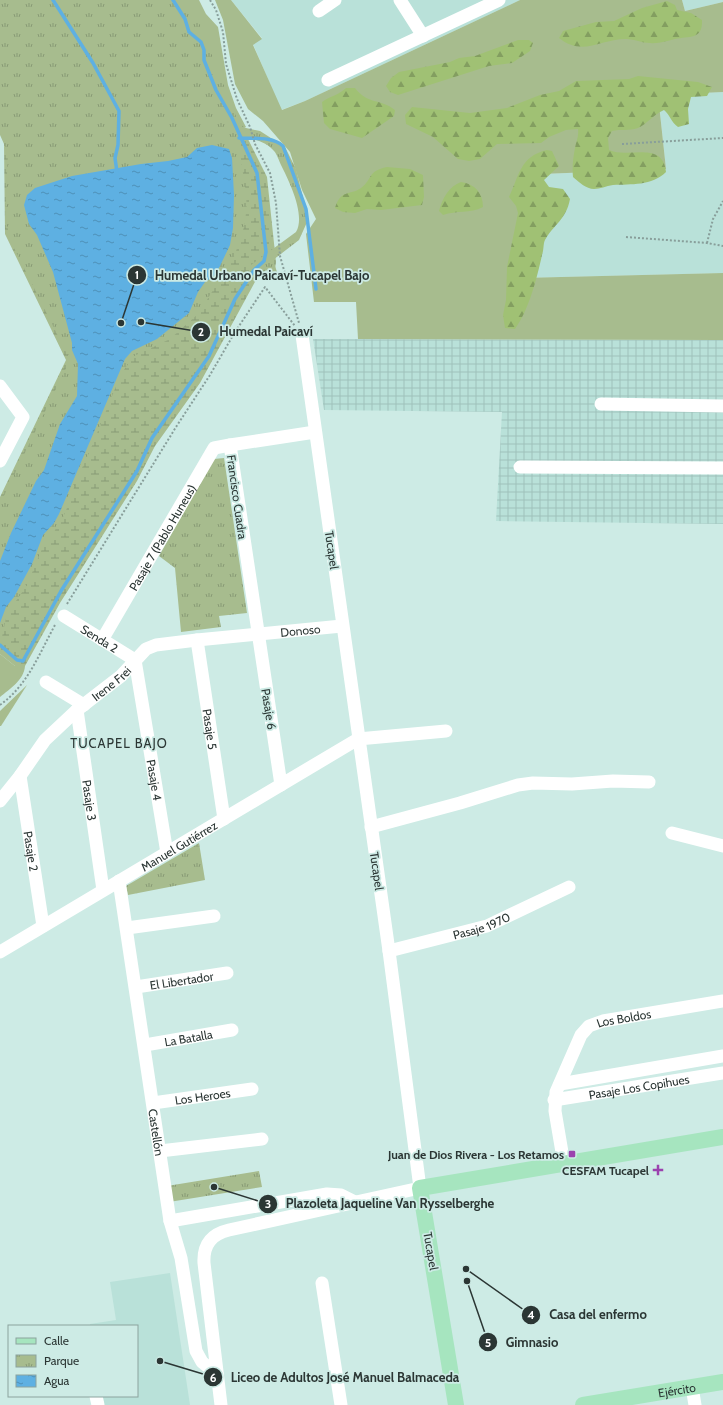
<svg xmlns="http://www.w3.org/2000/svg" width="723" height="1405" font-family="Cabin,sans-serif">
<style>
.built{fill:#b9e1d9}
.industrial{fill:url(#industrial-grid)}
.green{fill:#a7bc8e}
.forest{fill:url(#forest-firs)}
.wetland{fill:url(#wetland-marsh)}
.park{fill:url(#park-tufts)}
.water{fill:url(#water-ripples)}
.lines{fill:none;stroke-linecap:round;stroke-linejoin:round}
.stream{stroke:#5eb0e2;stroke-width:3.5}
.path{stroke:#889e9a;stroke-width:2;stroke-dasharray:2 2;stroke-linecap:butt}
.minor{stroke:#fff;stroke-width:13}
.major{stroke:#a6e5bf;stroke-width:16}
.poi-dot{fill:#9b42ae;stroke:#cdebe5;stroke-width:1.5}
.labels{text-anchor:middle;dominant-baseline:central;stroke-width:3.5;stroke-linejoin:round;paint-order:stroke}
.street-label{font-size:12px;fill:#2b3634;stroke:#cdebe5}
.poi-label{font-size:12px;font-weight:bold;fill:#2b3634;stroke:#cdebe5;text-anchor:end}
.neighbourhood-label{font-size:13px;letter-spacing:1px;fill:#2b3634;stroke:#cdebe5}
.leader{fill:none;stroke:#2b3634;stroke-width:1.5}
.callout-dot{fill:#2b3634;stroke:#cdebe5;stroke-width:1.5}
.mark-label{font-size:12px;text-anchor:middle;font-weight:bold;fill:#fff}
.callout-label{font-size:13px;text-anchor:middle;font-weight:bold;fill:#2b3634;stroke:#cdebe5;stroke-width:3.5;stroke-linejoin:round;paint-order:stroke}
</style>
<defs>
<pattern id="industrial-grid" width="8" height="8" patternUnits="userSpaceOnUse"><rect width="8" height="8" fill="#b9e1d9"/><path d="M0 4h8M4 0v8" fill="none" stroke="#9fc2bb"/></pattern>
<pattern id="forest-firs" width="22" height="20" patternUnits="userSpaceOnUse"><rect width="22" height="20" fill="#a0c174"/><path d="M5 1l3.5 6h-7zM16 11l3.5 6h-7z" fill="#839e60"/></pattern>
<pattern id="wetland-marsh" width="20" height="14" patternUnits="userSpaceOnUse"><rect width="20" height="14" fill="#a7bc8e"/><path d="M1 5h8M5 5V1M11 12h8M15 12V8" fill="none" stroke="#889a75"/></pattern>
<pattern id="park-tufts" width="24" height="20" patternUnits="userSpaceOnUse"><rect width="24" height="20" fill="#a7bc8e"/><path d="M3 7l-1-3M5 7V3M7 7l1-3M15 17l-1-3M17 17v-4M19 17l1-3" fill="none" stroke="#889a75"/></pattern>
<pattern id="water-ripples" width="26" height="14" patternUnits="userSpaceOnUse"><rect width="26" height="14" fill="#5eb0e2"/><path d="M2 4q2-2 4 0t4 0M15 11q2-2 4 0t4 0" fill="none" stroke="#4e90b8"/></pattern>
</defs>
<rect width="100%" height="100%" fill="#cdebe5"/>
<!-- built -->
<g class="built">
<polygon points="231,0 520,0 305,101 281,110 253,44 262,38"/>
<polygon points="682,0 723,0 723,2 685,11"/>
<polygon points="723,92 723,273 521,278 542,174 666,169 658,94"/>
<polygon points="170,1273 190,1405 102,1405 101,1396 137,1396 137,1326 90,1326 90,1324 116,1320 110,1282"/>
</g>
<!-- industrial -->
<polygon class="industrial" points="313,339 723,340 723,524 496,521 502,412 324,410"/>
<!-- green -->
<g class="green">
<polygon points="182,0 199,0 206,14 218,27 228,85 236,108 246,127 241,128 233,114"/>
<polygon points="215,0 231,0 262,39 253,45 282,110 305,101 520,0 682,0 685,11 723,2 723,92 658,95 666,169 542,174 521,278 723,273 723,340 358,339 356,302 314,302 306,234 316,219 302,190 290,152 263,121 248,109 235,84 223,20"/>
<path d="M0,654L15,666H25C24,680 10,689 0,697Z"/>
<polygon points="27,685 1,726 0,726 0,711"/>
</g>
<!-- forest -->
<g class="forest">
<path d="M667,1L675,5L677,10L691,13L702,20C703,40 689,36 675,39C666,41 659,44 650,43C642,43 634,39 626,39C600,39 583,57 559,38L563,31L596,22L614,21L642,8Z"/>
<polygon points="518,40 529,40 533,43 530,51 512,63 489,66 398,95 390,92 386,86 391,78 399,72 450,62 459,58 475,56"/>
<path d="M638,76L698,82L712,87L707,96L691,97L688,109L689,124L678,127C671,122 670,115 664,110C653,115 647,124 638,128C629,131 621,129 612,131L608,138L609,150C628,159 663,140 666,172C652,186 631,184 613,185C606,186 600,189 594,189C586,189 579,182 573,177C572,167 573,158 575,148C576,141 579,137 578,129L566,130L549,137L541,143L497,144L480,159L469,161L458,159L433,137L406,124L405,115L412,107L470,113L507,108L540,95L559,91L576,81L629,79Z"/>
<path d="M346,88H355C368,105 380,98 395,110L394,116L362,138L330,129L324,123L322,102C330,96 339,95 346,88Z"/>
<path d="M547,150L552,151L559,166L544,180L549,187L563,189L570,199C566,220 554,224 545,240C543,244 544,250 542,255C537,278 529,310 515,329L505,328L503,315L506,300L507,267L518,213L516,206L509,197C519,176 520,156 547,150Z"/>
<path d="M387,167L410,169L423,175L424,197L422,205L381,210L367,209L355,213L343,212L335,208C341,189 349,196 361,188C373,179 367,171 387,167Z"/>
<path d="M461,182C475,184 483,193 483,207C470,214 457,210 443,215L439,211C442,199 449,186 461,182Z"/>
</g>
<!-- wetland -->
<polygon class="wetland" points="0,0 233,114 249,141 267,177 276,262 275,269 266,270 256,280 200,383 155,446 137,481 60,603 25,666 15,666 0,654 0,497 66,360 5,234 4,142 0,131"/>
<!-- park -->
<g class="park">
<path d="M0,0H188L198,19L239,124L246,128L260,131L285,147L296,169L305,206L308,220L299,240L273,260L277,272L268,271L251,265L296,232C306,215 289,181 281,165C279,161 277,154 274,151C267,142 254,139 243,137L238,144L245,185L247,208L243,231L234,257L198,314L170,339L134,356L121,374L89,453L75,483L72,496L62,520L41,551L27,585L7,614L0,646V504L69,362L68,356L11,242L5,217L8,153L0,135Z"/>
<polygon points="224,458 247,613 219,616 221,627 181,632 175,568 159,556 214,459"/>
<polygon points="199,843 205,880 128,895 126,886"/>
<polygon points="259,1171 262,1187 169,1202 167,1186"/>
</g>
<!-- water -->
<polygon class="water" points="212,145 229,149 232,158 234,195 233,228 230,245 220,266 214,276 205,282 198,292 189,313 157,339 132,351 125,359 59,514 54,523 43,535 32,564 14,597 6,607 0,623 0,561 11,533 36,481 44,470 60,424 77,396 78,364 72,350 72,343 53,272 37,235 29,224 24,205 27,195 35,188 72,176 141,164 168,161 187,157 197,148"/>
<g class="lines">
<!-- stream -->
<g class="stream">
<polyline points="53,0 93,63 119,111 118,145 115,158 117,172"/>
<path d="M239,138C253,139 272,136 283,146L306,209L316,289"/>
<polyline points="0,645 17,660 23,661 61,591 137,471 152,438 209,356 235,299 254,270 264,261 266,252 257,173 232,118 216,90 204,60 204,50 201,42 189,32 185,19 173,0"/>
</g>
<!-- path -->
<g class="path">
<polyline points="210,0 216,10 223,32 226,64 237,99 250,127 255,144 270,173 276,203 280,256 299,323"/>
<polyline points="622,144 723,138"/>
<polyline points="626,237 707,243 723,246"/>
<polyline points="707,243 713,219 723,201"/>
<polyline points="67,604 176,427 210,375 235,332 265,287 295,326"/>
<path d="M0,705C28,685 39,654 55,625"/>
</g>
<!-- minor -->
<g class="minor">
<polyline points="400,0 423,36"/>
<polyline points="319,11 335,0"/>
<polyline points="328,80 499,0"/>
<polyline points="0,386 23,417 0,461"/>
<polyline points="601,404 723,406"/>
<polyline points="520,467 723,468"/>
<path id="s1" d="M64,616L135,660L167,853"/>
<path id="s2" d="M102,640L214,448L230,445"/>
<path id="s3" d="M197,640L224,819"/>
<polyline points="46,682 84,705"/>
<path id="s4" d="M77,710L103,890"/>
<path id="s5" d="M20,776L43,926"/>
<polyline points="281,785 230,445 315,432"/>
<path id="s6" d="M0,801L20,776L45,740L77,710L121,676L146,649L156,645L197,640L342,626"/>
<polyline points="371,827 460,803 518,785 533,783 572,784 613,781 649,782"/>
<polyline points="672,833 723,846"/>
<path id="s7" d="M119,881L170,1221L181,1258L196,1351L202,1362L217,1374"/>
<polyline points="127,928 214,916"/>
<path id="s8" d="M389,951L487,926L569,887"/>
<path id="s9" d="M0,952L358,739L446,731"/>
<path id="s10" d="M136,987L227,973"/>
<path id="s11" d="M145,1045L232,1030"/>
<polyline points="560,1084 723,1056"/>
<path id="s12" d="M554,1100L723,1073"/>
<path id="s13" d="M153,1103L252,1089"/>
<polyline points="160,1151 262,1139"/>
<path id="s14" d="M564,1164L555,1111L556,1092L581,1035L589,1026L603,1021L723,1001"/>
<polyline points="170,1221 327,1194 341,1195 355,1202"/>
<polyline points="322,1283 341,1405"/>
<polyline points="692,1387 695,1405"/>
<polyline points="96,1396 98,1405"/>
<path d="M221,1405L204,1263C203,1244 212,1234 229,1230L420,1188L389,951L302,335"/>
</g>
<!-- major -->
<g class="major">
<polyline points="456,1405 420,1188 723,1137"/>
<path id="s15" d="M583,1405L723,1382"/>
</g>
</g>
<!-- markers -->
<g class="poi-dot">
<rect x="568" y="1150" width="8" height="8" rx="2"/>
<path d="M656 1164h4v4h4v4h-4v4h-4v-4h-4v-4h4z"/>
</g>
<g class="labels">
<!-- street labels -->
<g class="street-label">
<text transform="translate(237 497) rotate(82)">Francisco Cuadra</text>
<text stroke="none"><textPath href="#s2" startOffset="119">Pasaje 7 (Pablo Huneus)</textPath></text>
<text transform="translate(332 550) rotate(82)">Tucapel</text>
<text stroke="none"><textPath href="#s6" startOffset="368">Donoso</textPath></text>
<text stroke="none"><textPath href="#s1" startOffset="42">Senda 2</textPath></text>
<text stroke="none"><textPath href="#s6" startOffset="163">Irene Frei</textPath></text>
<text transform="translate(269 709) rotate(81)">Pasaje 6</text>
<text stroke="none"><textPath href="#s3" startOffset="90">Pasaje 5</textPath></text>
<text stroke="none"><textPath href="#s1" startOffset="205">Pasaje 4</textPath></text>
<text stroke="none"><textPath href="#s4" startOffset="91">Pasaje 3</textPath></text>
<text stroke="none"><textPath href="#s9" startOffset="208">Manuel Gutiérrez</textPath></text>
<text stroke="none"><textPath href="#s5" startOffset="76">Pasaje 2</textPath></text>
<text transform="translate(377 871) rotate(82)">Tucapel</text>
<text stroke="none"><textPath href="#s8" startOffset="96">Pasaje 1970</textPath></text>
<text stroke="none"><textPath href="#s10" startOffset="46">El Libertador</textPath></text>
<text stroke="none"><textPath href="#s14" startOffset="183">Los Boldos</textPath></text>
<text stroke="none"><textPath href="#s11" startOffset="44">La Batalla</textPath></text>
<text stroke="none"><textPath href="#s12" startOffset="86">Pasaje Los Copihues</textPath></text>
<text stroke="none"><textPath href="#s13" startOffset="50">Los Heroes</textPath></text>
<text stroke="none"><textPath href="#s7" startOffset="254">Castellón</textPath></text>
<text transform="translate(431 1251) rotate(80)">Tucapel</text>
<text stroke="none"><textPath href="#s15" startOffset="95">Ejército</textPath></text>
</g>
<!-- poi labels -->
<g class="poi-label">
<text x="564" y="1154">Juan de Dios Rivera - Los Retamos</text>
<text x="649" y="1170">CESFAM Tucapel</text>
</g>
<!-- neighbourhood labels -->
<g class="neighbourhood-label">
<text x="119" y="743">TUCAPEL BAJO</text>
</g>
</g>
<!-- callouts -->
<path class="leader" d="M121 323L137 275M141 322L201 332M214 1187L268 1204M466 1269L531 1315M467 1281L488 1342M160 1361L213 1377"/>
<g class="callout-dot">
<circle cx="121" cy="323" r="4"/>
<circle cx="141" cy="322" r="4"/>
<circle cx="214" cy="1187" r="4"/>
<circle cx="466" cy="1269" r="4"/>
<circle cx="467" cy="1281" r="4"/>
<circle cx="160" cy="1361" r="4"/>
<circle cx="137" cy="275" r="10"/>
<circle cx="201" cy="332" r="10"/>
<circle cx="268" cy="1204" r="10"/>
<circle cx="531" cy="1315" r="10"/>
<circle cx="488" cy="1342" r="10"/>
<circle cx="213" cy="1377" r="10"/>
</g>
<g class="mark-label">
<text x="137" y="279">1</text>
<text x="201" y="336">2</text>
<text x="268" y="1208">3</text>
<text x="531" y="1319">4</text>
<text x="488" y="1347">5</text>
<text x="213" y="1382">6</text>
</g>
<g class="callout-label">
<text x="262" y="280">Humedal Urbano Paicaví-Tucapel Bajo</text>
<text x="266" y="336">Humedal Paicaví</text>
<text x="390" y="1208">Plazoleta Jaqueline Van Rysselberghe</text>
<text x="598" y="1319">Casa del enfermo</text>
<text x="532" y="1347">Gimnasio</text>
<text x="345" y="1382">Liceo de Adultos José Manuel Balmaceda</text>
</g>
<!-- legend -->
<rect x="8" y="1325" width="130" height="72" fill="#cdebe5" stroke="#8ca39e"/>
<rect x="16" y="1338" width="20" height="6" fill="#a6e5bf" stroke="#8ca39e"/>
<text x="44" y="1345" font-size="12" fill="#2b3634">Calle</text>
<rect x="16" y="1355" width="20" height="12" fill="url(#park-tufts)" stroke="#8ca39e"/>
<text x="44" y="1365" font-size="12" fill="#2b3634">Parque</text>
<rect x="16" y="1375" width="20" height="12" fill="url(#water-ripples)" stroke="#8ca39e"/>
<text x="44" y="1385" font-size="12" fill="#2b3634">Agua</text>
</svg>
